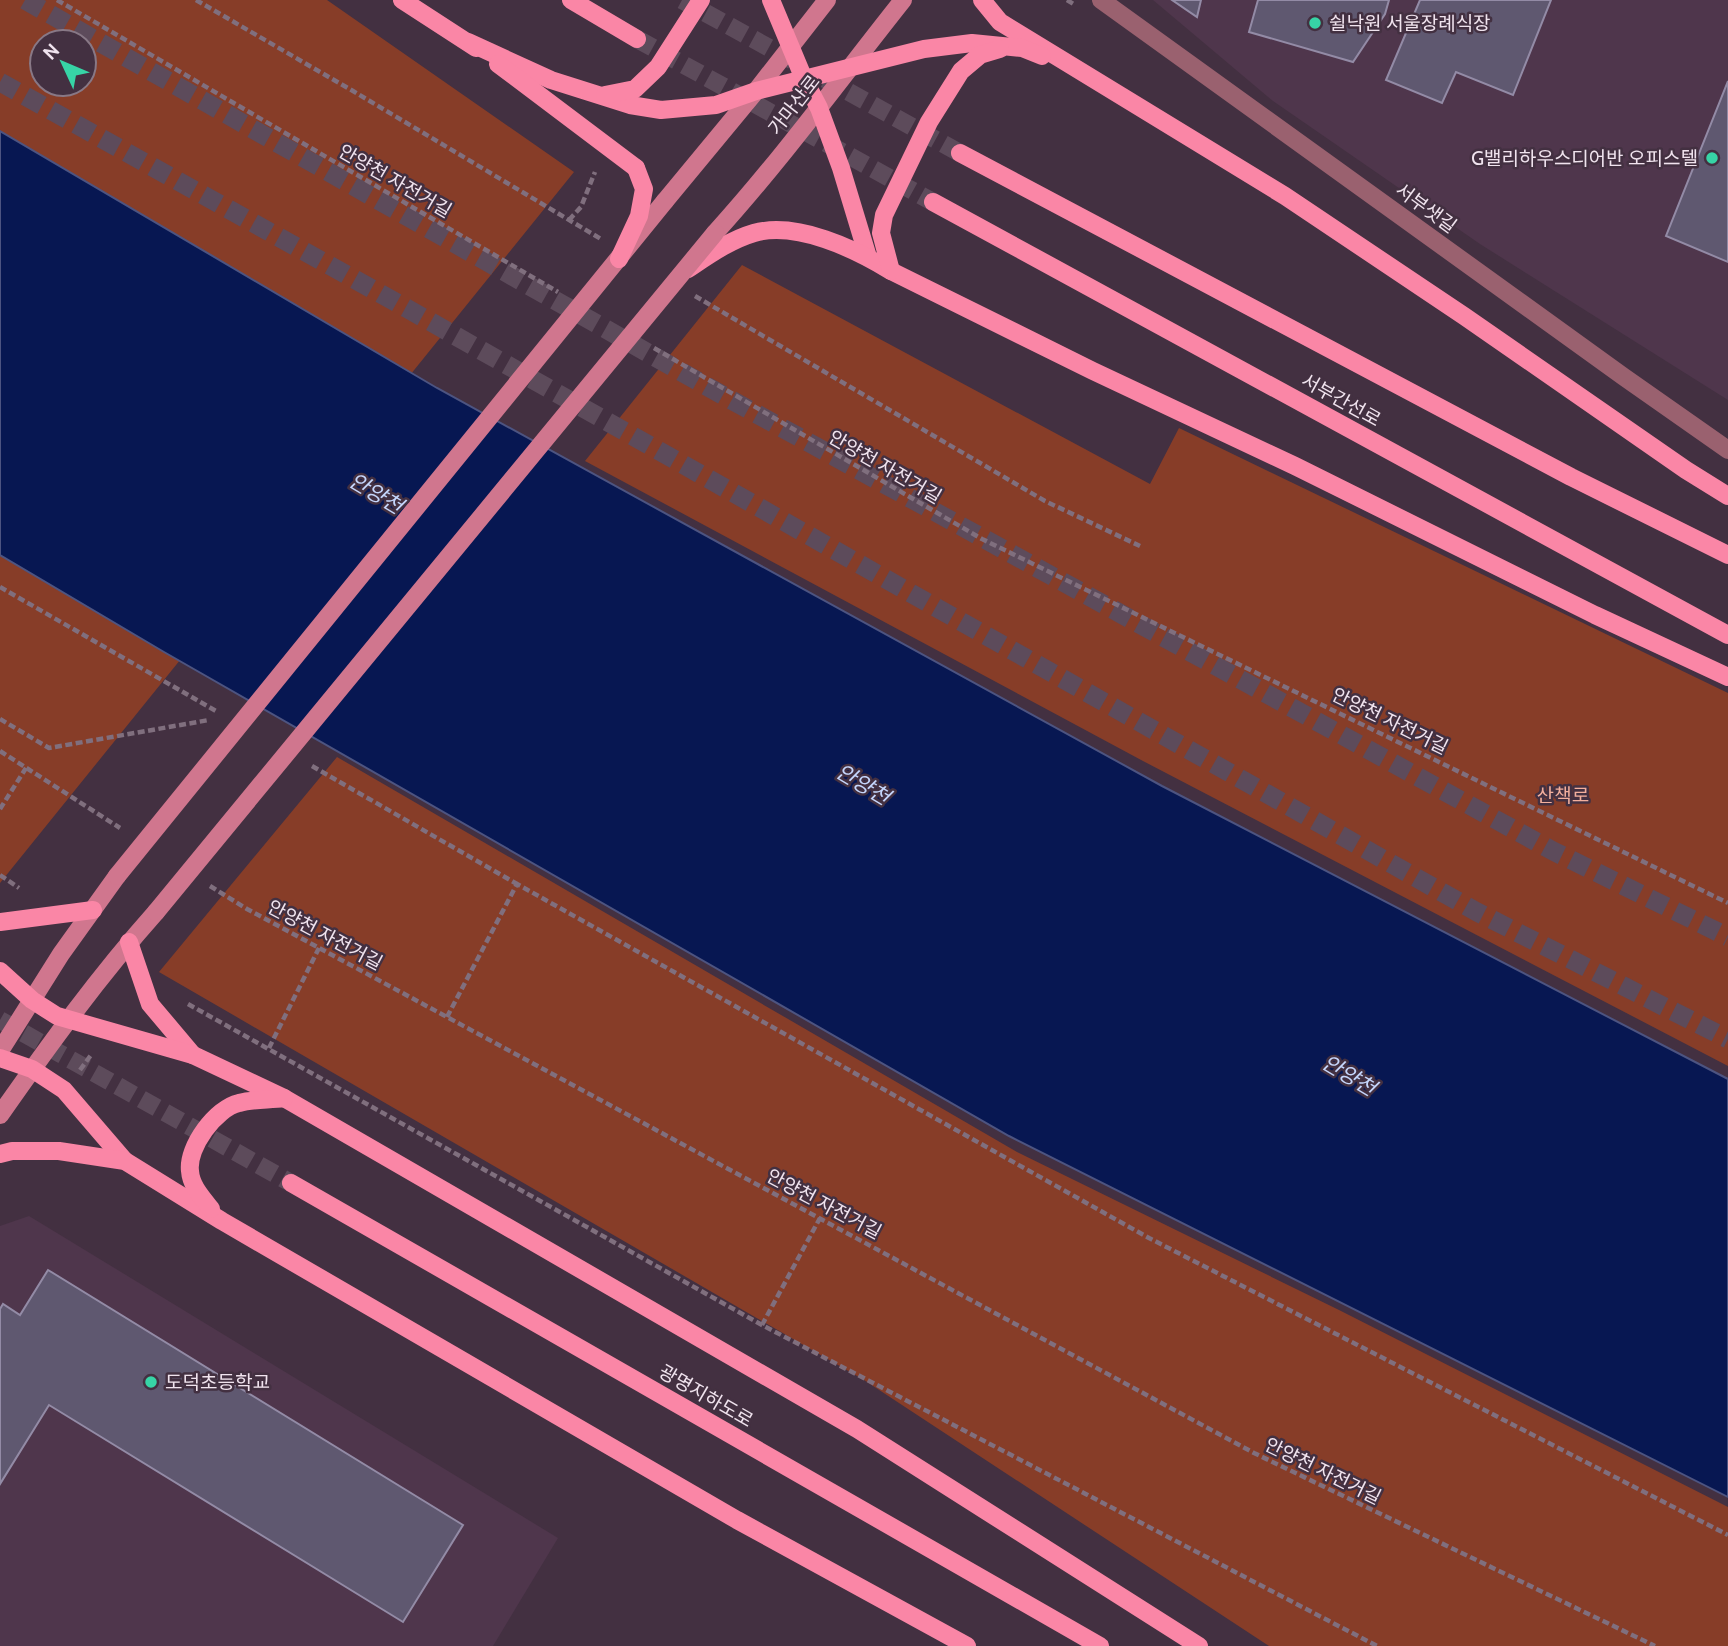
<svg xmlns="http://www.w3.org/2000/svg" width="1728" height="1646" font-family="Cabin,'Noto Sans KR',sans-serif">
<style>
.built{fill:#4f364c}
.green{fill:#873d28;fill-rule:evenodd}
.water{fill:#071752;stroke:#4d5481;stroke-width:2}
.building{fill:#5f5870;stroke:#938ba6;stroke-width:2}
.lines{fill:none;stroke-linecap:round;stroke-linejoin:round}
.primary-tunnel{stroke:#5d4b5b;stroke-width:18;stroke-dasharray:18 9;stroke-linecap:butt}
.trunk-tunnel{stroke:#5d4b5b;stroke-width:19;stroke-dasharray:19 10;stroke-linecap:butt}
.path{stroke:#806f7e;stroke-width:4.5;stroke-dasharray:7 3.5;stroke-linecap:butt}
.minor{stroke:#9a616f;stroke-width:18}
.secondary{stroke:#d0768e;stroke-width:18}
.primary{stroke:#fa86a6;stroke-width:18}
.secondary-bridge{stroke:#d0768e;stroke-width:18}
.primary-bridge{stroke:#fa86a6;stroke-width:18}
.poi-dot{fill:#37d4a6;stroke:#433041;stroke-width:2.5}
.labels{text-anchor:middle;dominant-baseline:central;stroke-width:5;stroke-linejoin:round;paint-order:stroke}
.poi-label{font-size:19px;fill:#f0e3ee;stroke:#433041;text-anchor:start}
.street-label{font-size:19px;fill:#f0e3ee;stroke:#433041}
.park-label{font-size:19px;fill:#f3af9d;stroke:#433041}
.water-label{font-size:21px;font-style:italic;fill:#c5d6fc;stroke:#433041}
</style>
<rect width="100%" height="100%" fill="#433041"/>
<!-- built -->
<g class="built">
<polygon points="1153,0 1728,0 1728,400 1480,244 1273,101"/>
<polygon points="29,1216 558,1538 493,1646 0,1646 0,1226"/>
</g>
<!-- green -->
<g class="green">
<path d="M0,0H327L574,172L0,883ZM42,42H84V84H42Z"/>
<polygon points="742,265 1150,484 1179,428 1728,693 1728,1066 1143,761 585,461"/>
<polygon points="337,757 1017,1152 1339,1310 1728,1507 1728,1646 1269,1646 864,1380 159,972"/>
</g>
<!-- water -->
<polygon class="water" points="0,131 437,388 1162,786 1728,1079 1728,1497 1009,1136 164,652 0,555"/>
<!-- building -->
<g class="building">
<polygon points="1172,0 1201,0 1197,17"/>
<polygon points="1258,0 1389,0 1385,14 1353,62 1249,32"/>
<polygon points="1420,0 1551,0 1513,95 1456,72 1442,103 1386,80"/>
<polygon points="1728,81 1728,262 1666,236"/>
<polygon points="48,1270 463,1525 403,1622 49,1405 0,1484 0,1309 3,1304 20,1315"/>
</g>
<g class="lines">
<!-- primary-tunnel -->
<g class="primary-tunnel">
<polyline points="682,0 795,62"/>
<polyline points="637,39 933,202"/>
<polyline points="825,79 960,153"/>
<polyline points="0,1020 291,1183"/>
</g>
<!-- trunk-tunnel -->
<g class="trunk-tunnel">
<polyline points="25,0 724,396 1553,851 1728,937"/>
<polyline points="0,82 408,309 992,639 1477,912 1728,1039"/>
</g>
<!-- path -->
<g class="path">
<polyline points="57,0 558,292"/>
<polyline points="196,0 353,91 601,239"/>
<polyline points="1067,0 1075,5"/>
<polyline points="569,220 581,207 595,172"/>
<polyline points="695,296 1045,501 1140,546"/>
<polyline points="654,348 982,539 1728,903"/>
<polyline points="0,587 216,711"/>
<polyline points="0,719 49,748 209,720"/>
<polyline points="0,751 120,828"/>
<polyline points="312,766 517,884"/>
<polyline points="0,809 26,768"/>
<polyline points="0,875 19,888"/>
<polyline points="210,886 247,909 1254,1453 1655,1646"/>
<polyline points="188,1004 762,1325 1377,1646"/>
<polyline points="447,1017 517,884 1149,1238 1728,1535"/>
<polyline points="269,1048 319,948"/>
<polyline points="80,1070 91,1055"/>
<polyline points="762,1325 820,1218"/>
</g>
<!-- minor -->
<polyline class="minor" points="1101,0 1624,377 1728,450"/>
<!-- secondary -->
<g class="secondary">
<polyline points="665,201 756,91 827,0"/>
<path d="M715,233C782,159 841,78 903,0"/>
<polyline points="0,1051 61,954 117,876"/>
<path d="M0,1115C49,1045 99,976 156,912"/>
</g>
<!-- primary -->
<g class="primary">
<polyline points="402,0 476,48"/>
<polyline points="571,0 637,39"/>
<polyline points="771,0 804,79 819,108 841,168 868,257"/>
<polyline points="982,0 1000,22 1285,196 1464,316 1686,470 1728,496"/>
<polyline points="468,42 551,80 630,105 661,110 716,105 756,91 924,49 972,43 1022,48 1042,56"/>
<polyline points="498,64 636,168"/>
<polyline points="605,95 635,89 658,67 701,0"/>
<polyline points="960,153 1571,477 1728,555"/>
<polyline points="933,202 1728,635"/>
<path d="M688,269C709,255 730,240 754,233C797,221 855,249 891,271L1093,371L1295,466L1595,615L1728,677"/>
<polyline points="891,271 881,233 884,215 929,122 961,71 980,55 1000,49"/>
<polyline points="0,922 93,910"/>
<polyline points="129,942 150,1004 193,1055 284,1098 857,1429 1199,1646"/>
<polyline points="0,971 32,1000 57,1016 193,1055"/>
<polyline points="0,1058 32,1069 64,1090 125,1161"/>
<polyline points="0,1154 12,1151 59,1151 125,1161 222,1221 737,1520 967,1646"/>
<polyline points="291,1183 1100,1646"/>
<path d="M211,1209C202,1197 191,1186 190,1171C187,1147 216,1108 239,1103C253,1099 269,1100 284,1098"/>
</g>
<!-- secondary-bridge -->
<g class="secondary-bridge">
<polyline points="117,876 665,201"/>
<polyline points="156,912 715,233"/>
</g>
<!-- primary-bridge -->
<polyline class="primary-bridge" points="619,259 639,216 644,189 636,168"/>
</g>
<!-- markers -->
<g class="poi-dot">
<circle cx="1315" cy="23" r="7"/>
<circle cx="1712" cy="158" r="7"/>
<circle cx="151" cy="1382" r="7"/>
</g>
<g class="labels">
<!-- poi labels -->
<g class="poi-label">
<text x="1329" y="23">쉴낙원 서울장례식장</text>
<text x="1698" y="158" text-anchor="end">G밸리하우스디어반 오피스텔</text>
<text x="165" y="1382">도덕초등학교</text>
</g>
<!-- street labels -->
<g class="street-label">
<text transform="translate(794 105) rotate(-52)">가마산로</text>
<text transform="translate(395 181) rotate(30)">안양천 자전거길</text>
<text transform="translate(1426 208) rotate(36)">서부샛길</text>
<text transform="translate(1341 400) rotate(29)">서부간선로</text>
<text transform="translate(885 467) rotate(30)">안양천 자전거길</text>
<text transform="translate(1390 721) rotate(26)">안양천 자전거길</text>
<text transform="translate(325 935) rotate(28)">안양천 자전거길</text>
<text transform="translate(824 1204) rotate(28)">안양천 자전거길</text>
<text transform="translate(706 1396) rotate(30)">광명지하도로</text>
<text transform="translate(1323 1471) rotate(26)">안양천 자전거길</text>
</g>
<!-- park labels -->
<g class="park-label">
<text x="1563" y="795">산책로</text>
</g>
<!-- water labels -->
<g class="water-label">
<text transform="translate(376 493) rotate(31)">안양천</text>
<text transform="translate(863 784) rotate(31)">안양천</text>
<text transform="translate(1349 1075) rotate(31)">안양천</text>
</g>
</g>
<!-- north arrow -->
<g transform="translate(63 63) rotate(314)"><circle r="33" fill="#433041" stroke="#887886" stroke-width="2"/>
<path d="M0-5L12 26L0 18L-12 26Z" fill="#37d4a6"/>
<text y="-10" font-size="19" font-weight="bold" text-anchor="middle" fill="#f0e3ee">N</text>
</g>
</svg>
